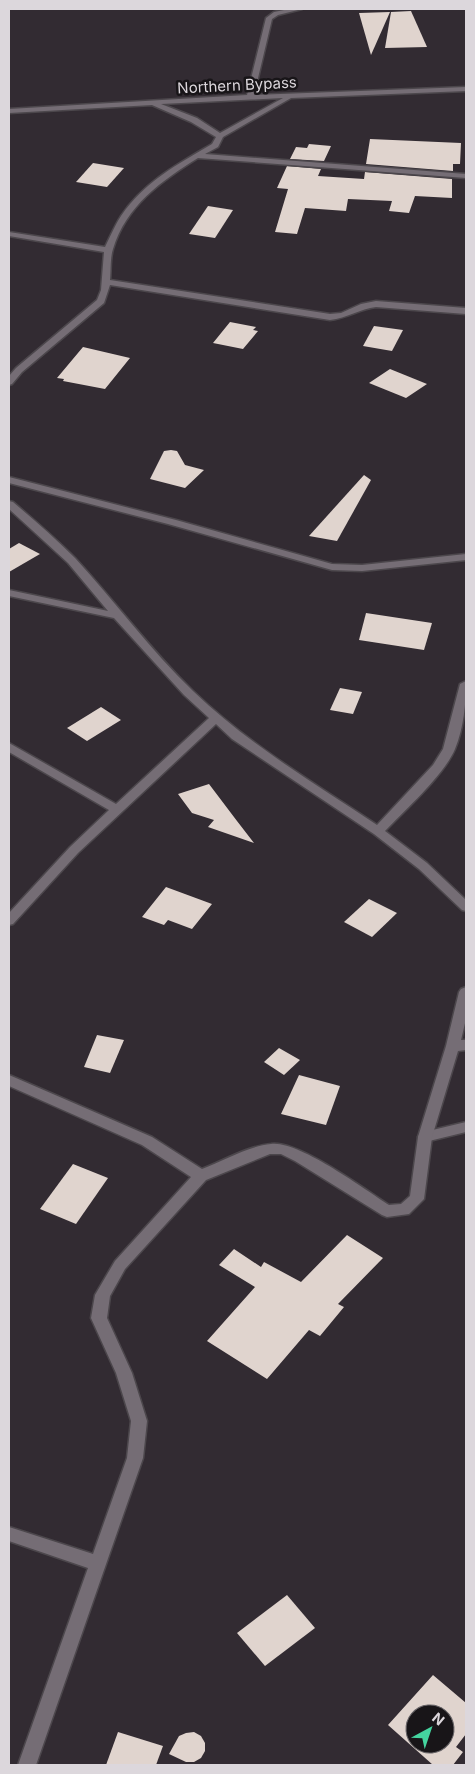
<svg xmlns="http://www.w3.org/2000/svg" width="475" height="1774" font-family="Inter,sans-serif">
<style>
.building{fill:#e0d4ce;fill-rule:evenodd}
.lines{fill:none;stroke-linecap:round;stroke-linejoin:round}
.service-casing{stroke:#4c474c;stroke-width:3}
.minor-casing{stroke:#4c474c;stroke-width:3}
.service{fill:#756d75;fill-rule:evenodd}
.minor{fill:#756d75;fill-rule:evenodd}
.labels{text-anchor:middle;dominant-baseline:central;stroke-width:5;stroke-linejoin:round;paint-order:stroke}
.far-street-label{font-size:15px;fill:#dcd7dc;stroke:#181518}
</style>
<rect width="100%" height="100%" fill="#322b32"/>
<!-- building -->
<g class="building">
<polygon points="411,11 427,47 385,48 391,12"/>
<polygon points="390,12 371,55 359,13"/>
<polygon points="370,139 461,143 460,164 453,164 453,171 366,164"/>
<polygon points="309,144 331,146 324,161 290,159 296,147 307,148"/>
<polygon points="93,163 124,168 107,187 76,182"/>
<polygon points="287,166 321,169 318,176 364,179 365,172 452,179 452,198 415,196 409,213 389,211 392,201 348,199 346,211 305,208 297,234 275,232 288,189 277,188"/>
<polygon points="208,206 233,210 215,238 189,234"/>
<polygon points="230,322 256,327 253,330 258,331 243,349 213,343"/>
<polygon points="374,326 403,330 392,351 363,346"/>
<polygon points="83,347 130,358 105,389 63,381 64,379 57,378"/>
<polygon points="390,369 427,384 406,398 369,383"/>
<polygon points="171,450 177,451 185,465 204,470 185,488 150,479 164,451"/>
<polygon points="364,475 371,480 337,541 309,536"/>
<polygon points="19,543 40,554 9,572 9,549"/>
<polygon points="366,613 432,623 424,650 359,640"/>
<polygon points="340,688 362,692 353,714 330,710"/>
<polygon points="101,707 121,720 87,741 67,728"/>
<polygon points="209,784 237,821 254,843 208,827 214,820 192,813 178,794"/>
<polygon points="166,887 212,904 192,929 168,920 164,925 142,917"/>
<polygon points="369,899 397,913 372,937 344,922"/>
<polygon points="97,1035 124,1040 110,1073 84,1067"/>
<polygon points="279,1048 300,1060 284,1075 264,1062"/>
<polygon points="299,1075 340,1086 326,1125 281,1114"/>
<polygon points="73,1164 108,1178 76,1224 40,1209"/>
<polygon points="347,1235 383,1258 338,1304 344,1307 320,1336 309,1330 267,1379 207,1341 255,1287 219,1265 234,1249 261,1267 264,1262 301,1282"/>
<polygon points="287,1595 315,1628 265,1666 237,1633"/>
<path d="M433,1675L466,1703V1734L456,1747L463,1752L453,1765H433L388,1725ZM415,1714H445V1744H415Z"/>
<polygon points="118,1732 163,1746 156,1765 106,1765"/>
<polygon points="194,1732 201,1736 205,1743 205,1751 201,1758 194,1762 186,1762 169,1754 179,1736 186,1733"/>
</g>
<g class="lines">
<defs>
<polygon id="service" points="466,1122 466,1132 425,1142 420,1141 418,1137 420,1133"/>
<g id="minor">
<path d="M289,9H302L278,15L272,19L254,95L466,87V91L291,98L223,137L218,147L205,154L466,174V178L198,158C161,181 126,206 113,249C110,258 111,271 110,280L330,314L341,313L361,304L376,301L466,308V314L376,307C360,309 347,318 330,320L110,285L104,303L22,372L12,384L9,385V376L16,368L97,300L101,290L104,252L9,236V232L105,247C110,237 115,225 121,216C144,182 178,164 212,144L216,137L191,122L152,105L9,113V109L247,95L266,18L274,12ZM283,98L220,133L197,118L161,104Z"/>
<polygon points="9,477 176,520 332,564 362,565 466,554 466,560 362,571 332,570 168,524 9,483"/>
<path d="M9,501L13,502C34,520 55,538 75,558C115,601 150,650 193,691C248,744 314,783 377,825L433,765L443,749L460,684L466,681C466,703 464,727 455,749C444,775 406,809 385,831L427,863L466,900V911L462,910L419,869L374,834L232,739L216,724L78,853L13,924L9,925V913L70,847L109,810L9,752V743L116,804L209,718L184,695L114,618L9,596V590L108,611L68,563L9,509Z"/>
<path d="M466,987V1019L461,1040H466V1050L458,1051L432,1137L424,1199L409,1214L387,1217L382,1215L295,1161L281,1154H270L206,1180L125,1269L110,1296L107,1318L132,1373L147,1421L143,1458L36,1765H18L88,1568L9,1541V1527L93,1554L127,1458L131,1421L116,1373L91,1318L95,1295L115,1261L191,1177L142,1145L9,1086V1075L152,1137L202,1169C223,1161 248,1146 271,1144C298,1140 364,1189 389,1205L401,1204L410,1196L418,1137L446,1046L459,992L461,989Z"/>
</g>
</defs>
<!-- service casing -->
<use href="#service" class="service-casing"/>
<!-- minor casing -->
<use href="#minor" class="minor-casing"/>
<!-- service -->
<use href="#service" class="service"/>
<!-- minor -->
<use href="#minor" class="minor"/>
</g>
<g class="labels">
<!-- far-street labels -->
<g class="far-street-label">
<text transform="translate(237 85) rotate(-3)">Northern Bypass</text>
</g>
</g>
<!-- border -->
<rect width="475" height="1774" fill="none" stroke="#dcd7dc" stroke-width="20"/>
<!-- north arrow -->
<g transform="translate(430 1729) rotate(40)"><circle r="24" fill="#181518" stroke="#666366"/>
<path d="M0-4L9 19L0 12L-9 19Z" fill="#44d49f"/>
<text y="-8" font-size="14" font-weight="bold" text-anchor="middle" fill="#dcd7dc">N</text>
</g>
</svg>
